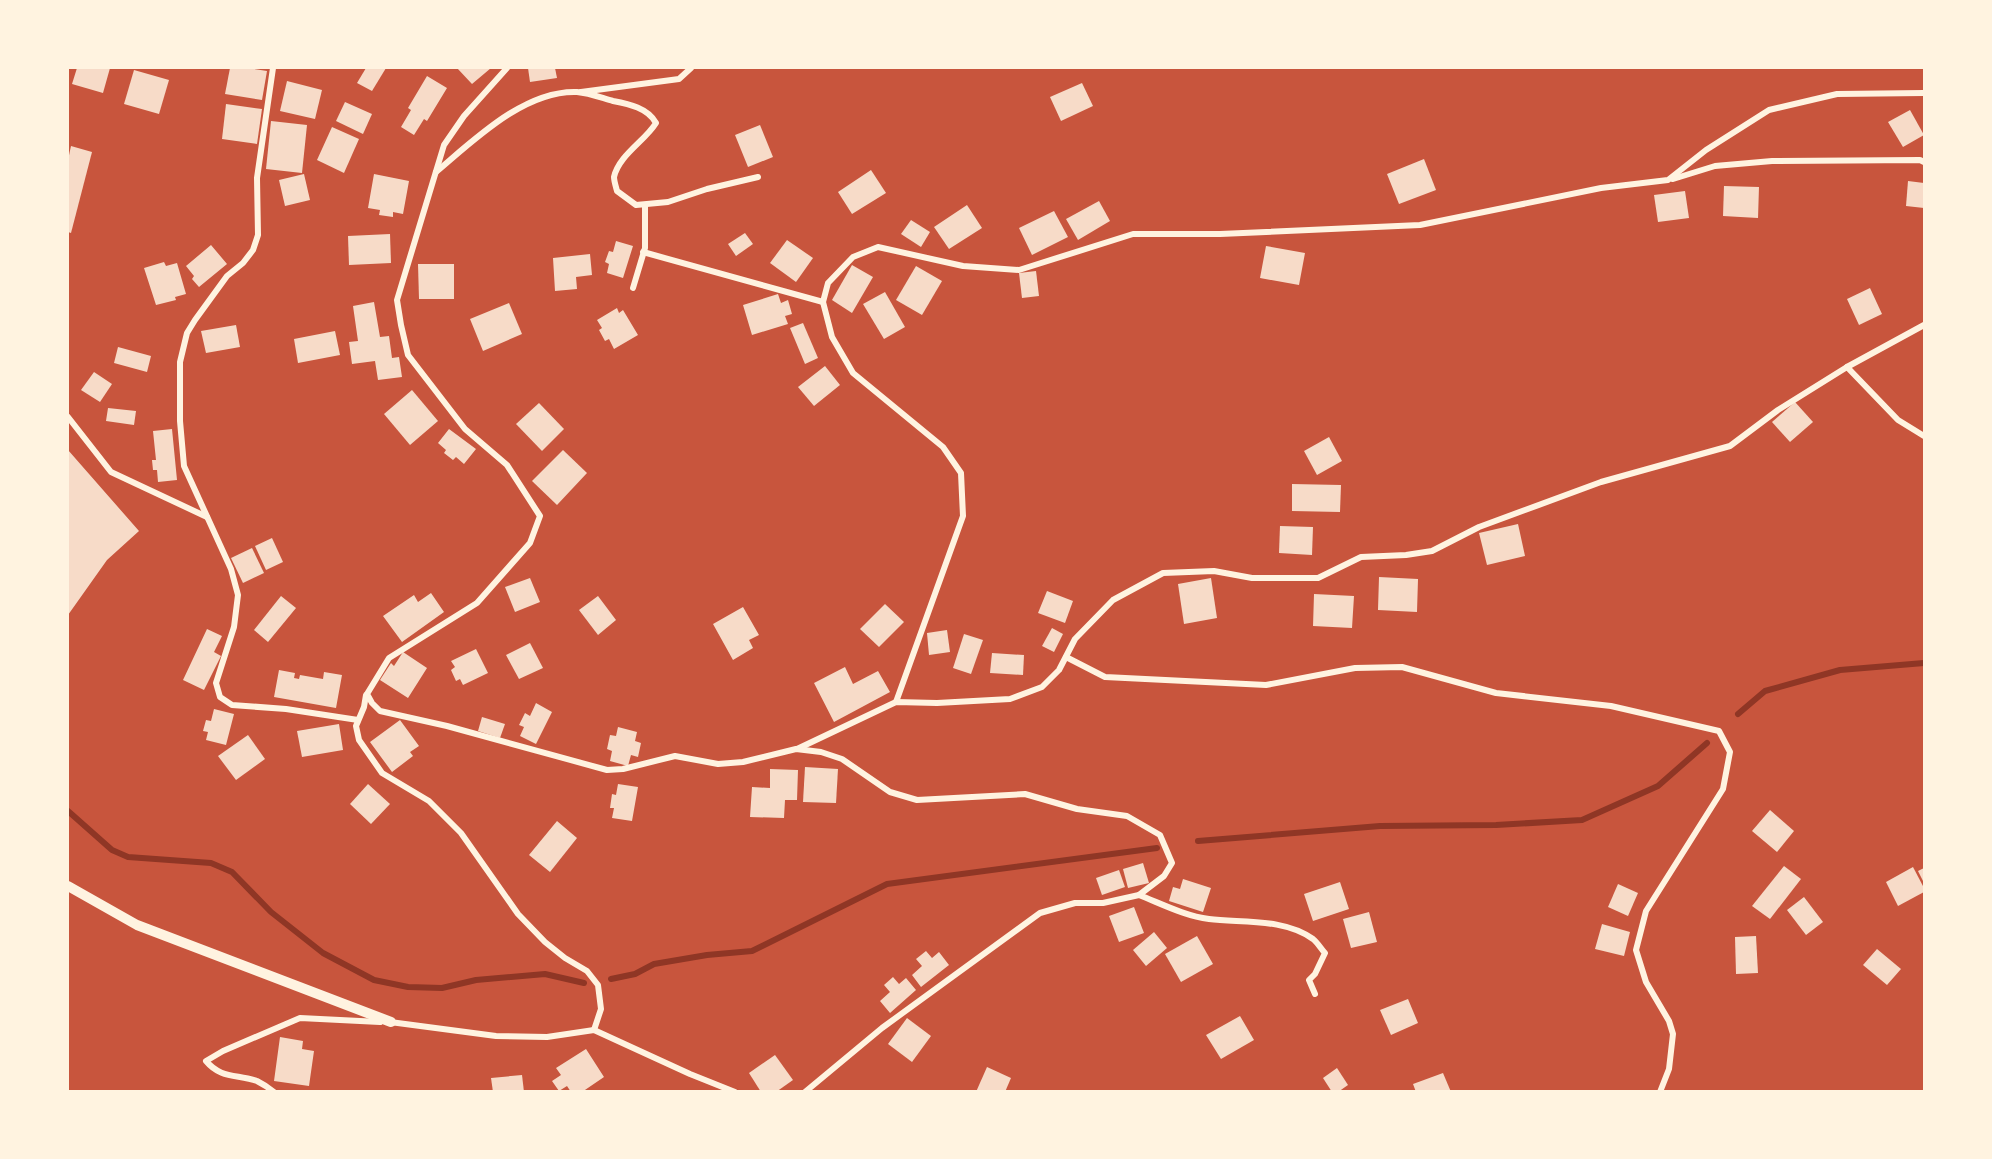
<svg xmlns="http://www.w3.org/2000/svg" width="1992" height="1159" font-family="Jost,sans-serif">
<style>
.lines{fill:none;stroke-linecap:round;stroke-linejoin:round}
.stream{stroke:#8f3625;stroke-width:6}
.building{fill:#f7dbc8}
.minor{stroke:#fff3e0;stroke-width:6}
.tertiary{stroke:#fff3e0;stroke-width:10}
</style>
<rect width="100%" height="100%" fill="#c8553d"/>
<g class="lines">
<!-- stream -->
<g class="stream">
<polyline points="1738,714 1765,691 1840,670 1924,663"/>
<polyline points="68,811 112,850 128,857 211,863 232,872 271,912 323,953 374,980 408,987 442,988 476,980 545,974 584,983"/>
<polyline points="1198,841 1380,826 1496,825 1582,820 1658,786 1707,743"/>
<polyline points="611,979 635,974 654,964 707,955 752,951 887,884 1157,848"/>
</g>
</g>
<!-- building -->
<g class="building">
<polygon points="77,68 110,68 103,93 72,84"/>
<polygon points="230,68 248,68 267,71 262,100 225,94"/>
<polygon points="366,68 386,68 372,91 357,83"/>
<polygon points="457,68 491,68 472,84"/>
<polygon points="528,68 555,68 557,78 530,82"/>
<polygon points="134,70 169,80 159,114 124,104"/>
<polygon points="427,76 447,88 427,121 424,119 414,135 401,127 411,110 408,108"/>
<polygon points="287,81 322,90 315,119 280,111"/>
<polygon points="1082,83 1093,106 1061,121 1050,97"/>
<polygon points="345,102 372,114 363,134 336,121"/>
<polygon points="226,104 262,109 257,144 222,139"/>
<polygon points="1910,110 1924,135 1903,147 1888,122"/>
<polygon points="271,121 307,125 302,173 266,169"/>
<polygon points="760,125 773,157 748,167 735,135"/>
<polygon points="332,127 359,139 344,173 317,160"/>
<polygon points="71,146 92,152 71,233 68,232 68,160"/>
<polygon points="1424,159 1436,190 1399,204 1387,174"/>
<polygon points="871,170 886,193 852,214 838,192"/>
<polygon points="304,174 310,200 285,206 279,180"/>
<polygon points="374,174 409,181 403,214 393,212 393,217 379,215 380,210 368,208"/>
<polygon points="1908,181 1924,183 1924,208 1906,206"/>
<polygon points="1724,186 1759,187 1758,218 1723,216"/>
<polygon points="1685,191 1689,218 1658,222 1654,195"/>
<polygon points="1099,201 1110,221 1078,240 1066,219"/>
<polygon points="967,205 982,228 949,249 934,227"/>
<polygon points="1054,211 1068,237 1032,255 1019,228"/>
<polygon points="911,220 930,232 921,247 901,234"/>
<polygon points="745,233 753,244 736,256 728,244"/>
<polygon points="390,234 391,263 349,265 348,236"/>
<polygon points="787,240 813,258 796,282 770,263"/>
<polygon points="616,241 633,246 623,278 607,273 609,264 605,262 609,251 613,252"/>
<polygon points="211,245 227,264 199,287 192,279 194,276 186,266"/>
<polygon points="1266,246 1305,253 1299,285 1260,278"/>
<polygon points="590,254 592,275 576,277 577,289 555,291 553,258"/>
<polygon points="164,262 166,266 177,263 186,294 175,297 176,300 156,305 144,268"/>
<polygon points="418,264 454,264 454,299 419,299"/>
<polygon points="852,265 873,277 852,313 832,300"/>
<polygon points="916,266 942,281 922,315 896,300"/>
<polygon points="1036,271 1039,296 1022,298 1019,273"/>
<polygon points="1870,288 1882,314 1859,325 1847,299"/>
<polygon points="885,292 905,327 884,339 863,304"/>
<polygon points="778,294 781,303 788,300 792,314 785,316 788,324 752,335 743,305"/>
<polygon points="374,302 380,337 389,336 392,358 399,357 402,377 378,380 375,361 352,364 349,342 358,341 353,306"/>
<polygon points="509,303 522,334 483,351 470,319"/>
<polygon points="617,308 619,313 623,310 638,335 614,349 609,339 605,341 599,330 602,328 597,320"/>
<polygon points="803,323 818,358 805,364 790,328"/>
<polygon points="236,325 240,347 206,353 201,331"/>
<polygon points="335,331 340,355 298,363 294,339"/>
<polygon points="118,347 151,356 147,372 114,363"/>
<polygon points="825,366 840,385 814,406 798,387"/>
<polygon points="94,372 112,384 100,402 81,390"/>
<polygon points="412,390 438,421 410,445 384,414"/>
<polygon points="1795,402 1813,422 1790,442 1772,422"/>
<polygon points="539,403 564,429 542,451 516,424"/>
<polygon points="108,408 136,411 134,425 106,421"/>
<polygon points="172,429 177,480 158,482 157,470 153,470 152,460 156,460 153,431"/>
<polygon points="449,429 476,449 464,464 456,457 453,460 444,453 446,450 438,443"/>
<polygon points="1329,437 1342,461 1317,475 1304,451"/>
<polygon points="68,450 139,531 107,560 68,615"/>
<polygon points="563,450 587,473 557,505 532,481"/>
<polygon points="1292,484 1341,485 1340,512 1292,511"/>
<polygon points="1518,524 1525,556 1487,565 1479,533"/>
<polygon points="1280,526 1313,527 1312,555 1279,553"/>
<polygon points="272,538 283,562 266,570 255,546"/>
<polygon points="252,548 264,573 243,583 231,558"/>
<polygon points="1379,577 1418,579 1417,612 1378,610"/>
<polygon points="530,578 540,602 515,612 505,587"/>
<polygon points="1211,578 1217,618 1184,624 1178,584"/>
<polygon points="1047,591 1073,601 1065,623 1038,613"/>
<polygon points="431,593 444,612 402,642 383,616 414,595 418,602"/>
<polygon points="1314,594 1354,596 1352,628 1313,626"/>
<polygon points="281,596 296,608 268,642 254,630"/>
<polygon points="598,596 616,620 598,635 579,610"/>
<polygon points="885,604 904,622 879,647 860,629"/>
<polygon points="743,607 759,635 749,640 753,648 733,660 713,624"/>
<polygon points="1052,628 1063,634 1054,652 1042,646"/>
<polygon points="207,629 222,636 214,652 221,656 204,690 183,680"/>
<polygon points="947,630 950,652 929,655 927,633"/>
<polygon points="964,634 983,640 971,674 953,668"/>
<polygon points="530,643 543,668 519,679 506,655"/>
<polygon points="476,649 488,673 463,685 460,679 456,681 451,670 455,667 451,661"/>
<polygon points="403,652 427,668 408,698 380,680 391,663 394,666"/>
<polygon points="992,653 1024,655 1023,675 990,673"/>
<polygon points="845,667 853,684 878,671 890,692 834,722 814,683"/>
<polygon points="279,670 295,673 294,678 299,679 300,675 323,679 324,672 342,675 336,708 274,697"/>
<polygon points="536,703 552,712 536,744 520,736 524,727 519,725 525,713 530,716"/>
<polygon points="214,709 234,714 226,745 206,740 208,732 203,731 206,720 211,721"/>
<polygon points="482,717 505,724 500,738 478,731"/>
<polygon points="400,720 419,746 410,752 413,756 392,772 370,742"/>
<polygon points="339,724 343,750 302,757 297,731"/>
<polygon points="618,727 637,732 635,741 641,743 638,757 631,755 628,766 610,761 612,751 607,749 610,735 616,736"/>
<polygon points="248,735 265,759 236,780 218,756"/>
<polygon points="805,767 838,769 836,803 803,802"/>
<polygon points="770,769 798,770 797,800 785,800 784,818 750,817 752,787 770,788"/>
<polygon points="368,784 390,804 371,824 350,804"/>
<polygon points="618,784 638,787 632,821 612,818 614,808 610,808 612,794 616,795"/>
<polygon points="1770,810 1794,831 1777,852 1752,831"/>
<polygon points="557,821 577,838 550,872 529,855"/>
<polygon points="1143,863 1149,883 1128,888 1123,869"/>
<polygon points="1784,866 1801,879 1770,919 1752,906"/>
<polygon points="1913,867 1924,888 1924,892 1898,906 1886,882"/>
<polygon points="1924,868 1924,883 1918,871"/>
<polygon points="1119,870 1125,887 1102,895 1096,878"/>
<polygon points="1183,879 1211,888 1203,912 1169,901 1173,887 1180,889"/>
<polygon points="1340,882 1349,909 1313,921 1304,894"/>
<polygon points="1618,884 1638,893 1628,916 1608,907"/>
<polygon points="1804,897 1823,922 1806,935 1787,910"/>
<polygon points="1134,907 1144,933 1119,942 1109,916"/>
<polygon points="1369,912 1377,942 1351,948 1343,919"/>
<polygon points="1602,924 1630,932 1624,956 1595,949"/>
<polygon points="1154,932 1167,948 1146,966 1133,950"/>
<polygon points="1197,936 1213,964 1181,982 1165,954"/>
<polygon points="1756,936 1758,973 1736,974 1735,937"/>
<polygon points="1877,949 1901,969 1887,985 1863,965"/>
<polygon points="926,951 932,958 939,952 949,965 921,987 912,975 922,966 916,959"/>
<polygon points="893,977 899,984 906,978 916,990 890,1013 880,1001 890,992 884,985"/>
<polygon points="1408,999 1418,1023 1391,1035 1380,1010"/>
<polygon points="1240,1016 1254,1040 1221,1059 1206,1035"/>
<polygon points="907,1018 931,1036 912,1062 888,1044"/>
<polygon points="280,1037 303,1041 302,1049 314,1051 309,1086 274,1081"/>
<polygon points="586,1049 604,1077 582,1092 571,1092 567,1086 559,1091 552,1081 561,1075 556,1068"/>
<polygon points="775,1055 793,1080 776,1092 761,1092 749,1073"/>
<polygon points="987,1067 1011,1078 1005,1092 976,1092"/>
<polygon points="1337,1068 1348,1085 1338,1092 1332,1092 1323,1078"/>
<polygon points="1443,1073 1451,1092 1416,1092 1413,1084"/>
<polygon points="522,1075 524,1092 493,1092 491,1078"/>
</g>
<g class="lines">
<!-- minor -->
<g class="minor">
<polyline points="273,68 257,178 258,235 253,250 243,263 227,276 195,320 187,333 180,362 180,421 184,466 231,569 238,595 234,627 216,683 220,697 232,705 286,709 358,720"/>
<polyline points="507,68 464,116 444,145 397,300 401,325 408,355 465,429 507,465 540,516 530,543 477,603 389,658 367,694 372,703 380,711 447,726 607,770 623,769 675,756 718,764 743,762 796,749 821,752 842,759 890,792 917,800 1025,794 1077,809 1127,816 1160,835 1172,863 1164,876 1139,895 1103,903 1075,903 1040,913 882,1028 805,1092"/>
<polyline points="581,92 679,79 691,68"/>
<path d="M436,172C473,141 524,90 577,92C589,93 602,98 613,101C629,104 648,108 656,123C645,141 619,155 614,177C614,181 616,187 617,191L636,205L668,202L707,189L758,177"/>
<polyline points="1673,179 1715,166 1772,161 1920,160 1924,162"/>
<polyline points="643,252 823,302"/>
<polyline points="633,288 645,248 645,205"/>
<polyline points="1847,367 1898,420 1924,436"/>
<polyline points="68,417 111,472 207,517"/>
<polyline points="1066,657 1105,677 1266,685 1355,668 1402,667 1496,693 1611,706 1719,731 1730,752 1723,789 1646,911 1636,950 1646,982 1669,1021 1673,1034 1669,1069 1660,1092"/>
<polyline points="366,695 364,707 356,726 359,740 382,773 429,801 461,833 518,914 545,942 565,958 587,971 598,985 601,1009 594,1030"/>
<polyline points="896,702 963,516 961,473 943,447 853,373 832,337 823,302 828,283 853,257 878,247 963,266 1019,270 1133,234 1220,234 1420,225 1601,188 1668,180 1706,150 1769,110 1837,94 1924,93"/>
<polyline points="797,749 896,702 937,703 1010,699 1042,687 1059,670 1075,639 1113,600 1163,573 1214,571 1252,578 1318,578 1361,557 1406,555 1432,551 1479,527 1601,482 1730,446 1778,410 1847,367 1924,325"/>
<path d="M1139,895C1162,904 1185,916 1209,919C1242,923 1284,918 1313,939C1318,943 1321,949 1325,953L1315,974L1309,980L1315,994"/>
<polyline points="390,1022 496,1036 547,1037 594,1030 690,1074 735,1092"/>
<path d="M274,1092C269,1088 263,1084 257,1081C237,1074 221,1079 206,1061L223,1051L300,1018L380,1022"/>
</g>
<!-- tertiary -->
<polyline class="tertiary" points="68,886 137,925 391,1022"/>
</g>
<!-- border -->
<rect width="1992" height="1159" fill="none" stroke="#fff3e0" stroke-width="138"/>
</svg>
